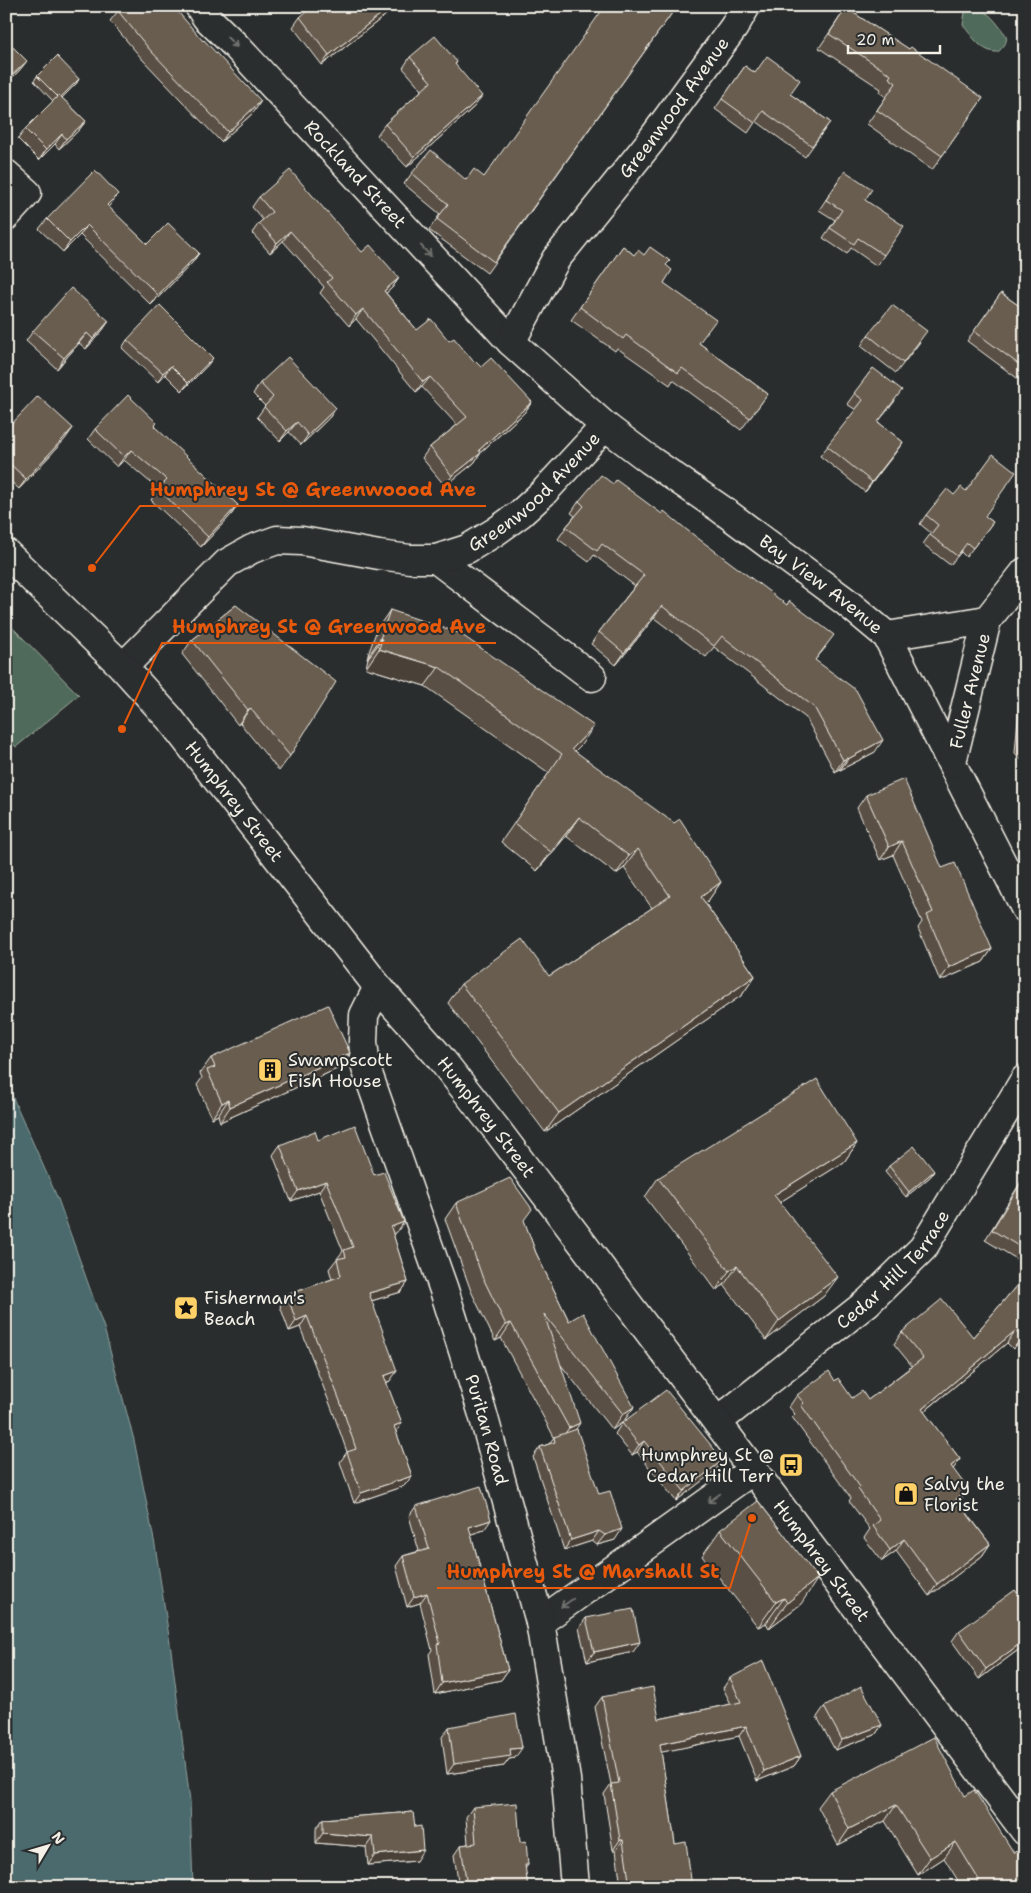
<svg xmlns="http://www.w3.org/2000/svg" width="1031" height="1893" font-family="'Shantell Sans',sans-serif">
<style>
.green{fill:#4f6b5a;stroke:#a2aea1}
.water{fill:#4c6b6d;stroke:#8fa19e}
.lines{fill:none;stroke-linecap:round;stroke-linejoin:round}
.minor-casing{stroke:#f4f1e8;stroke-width:31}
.tertiary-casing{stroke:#f4f1e8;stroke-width:31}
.primary-casing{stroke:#f4f1e8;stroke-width:31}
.minor{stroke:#2a2d2e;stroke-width:28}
.tertiary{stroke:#2a2d2e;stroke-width:28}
.primary{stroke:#2a2d2e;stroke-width:28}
.wall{fill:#5a5045;stroke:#f4f1e8}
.shaded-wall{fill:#4a4138;stroke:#f4f1e8}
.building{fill:#695d50;stroke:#f4f1e8}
.oneway{stroke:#71726f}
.labels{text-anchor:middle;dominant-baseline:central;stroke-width:4;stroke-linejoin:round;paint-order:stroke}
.street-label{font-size:18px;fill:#f4f1e8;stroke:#2a2d2e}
.poi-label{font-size:18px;fill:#f4f1e8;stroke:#2a2d2e;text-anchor:start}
.leader{fill:none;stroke:#e8590c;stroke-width:2}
.callout-dot{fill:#e8590c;stroke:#2a2d2e;stroke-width:2}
.callout-label{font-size:19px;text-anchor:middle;font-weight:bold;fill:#e8590c;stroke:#2a2d2e;stroke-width:4;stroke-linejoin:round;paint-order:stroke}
</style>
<rect width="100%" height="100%" fill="#2a2d2e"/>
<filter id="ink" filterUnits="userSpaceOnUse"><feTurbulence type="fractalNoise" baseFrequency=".02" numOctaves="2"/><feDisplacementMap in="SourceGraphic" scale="10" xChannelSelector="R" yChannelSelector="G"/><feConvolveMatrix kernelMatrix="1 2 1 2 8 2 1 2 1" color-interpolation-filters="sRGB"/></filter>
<g filter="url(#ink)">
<!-- green -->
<g class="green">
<path d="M973,8C990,10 996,23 1006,35C1008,43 1003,47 998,52C982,53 972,36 963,25L965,12Z"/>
<polygon points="6,621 79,695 16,747 6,736"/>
</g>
<!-- water -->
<polygon class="water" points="6,1082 58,1199 104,1328 134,1440 155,1545 171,1650 190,1801 193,1887 6,1887"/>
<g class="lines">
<defs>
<g id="minor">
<path id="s1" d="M199,6L206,17L236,46L511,342"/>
<polyline points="6,174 27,193 6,216"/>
<path id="s2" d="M605,426L650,460L721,509L845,601L887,636L1025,908"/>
<polyline points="436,559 592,677"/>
<polyline points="987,620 1025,572"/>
<polyline points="887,636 987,620 952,762"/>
<path id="s3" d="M123,667L227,563L252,549L277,540L302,541L379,555L410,559H436L467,549L495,532L520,514L543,493L605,426L511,342L556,259L650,142L734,27L746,6"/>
<path id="s4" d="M717,1422L868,1302L923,1248L1025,1079"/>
<polyline points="540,1622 753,1470"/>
</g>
<g id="tertiary">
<path id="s5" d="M378,987L364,1015L363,1042L366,1068L444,1290L482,1411L540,1622L566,1779L575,1887"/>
</g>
<g id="primary">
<path id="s6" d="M6,553L123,667L170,719L378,987L437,1054L497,1130L1025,1831"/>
</g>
</defs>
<!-- minor casing -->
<use href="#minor" class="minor-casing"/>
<!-- tertiary casing -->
<use href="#tertiary" class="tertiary-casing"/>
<!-- primary casing -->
<use href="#primary" class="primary-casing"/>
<!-- minor -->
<use href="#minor" class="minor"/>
<!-- tertiary -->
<use href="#tertiary" class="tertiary"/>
<!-- primary -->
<use href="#primary" class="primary"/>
</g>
<!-- wall -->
<g class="wall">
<polygon points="121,6 173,6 254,112 221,142 143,60 110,21 118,11 121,8"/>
<polygon points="677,6 487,273 429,230 440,214 404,184 412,173 466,180 484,177"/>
<polygon points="345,7 387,14 322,65 293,27 300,17"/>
<polygon points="846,8 983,98 932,170 867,124 886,97 879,92 881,89 819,48"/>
<polygon points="410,57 457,62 455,65 475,106 407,167 377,135 385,124 422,90 403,68"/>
<polygon points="745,66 755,73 790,94 830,122 805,157 756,121 748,133 715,109"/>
<polygon points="37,76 79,79 76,84 62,98 86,121 78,131 59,149 55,144 39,160 18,139 25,129 53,101 34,81"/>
<polygon points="845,171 865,200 884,255 877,266 851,248 847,254 823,238 835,220 819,210"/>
<polygon points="259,197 362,252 399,278 392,288 386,293 417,330 449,341 474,362 532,402 524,413 481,452 474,463 445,486 422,458 430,447 457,425 422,387 416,392 356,319 349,326 320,293 324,287 283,241 270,253 252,233 259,223 263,220 252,207"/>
<polygon points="111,204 108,207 147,244 199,253 192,263 151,305 80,235 63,252 39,229 47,219"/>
<polygon points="623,246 634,255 644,255 666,266 664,283 699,343 768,394 741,430 673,380 670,385 617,348 615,351 571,320"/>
<polygon points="1001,293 1025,310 1025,384 967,341"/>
<polygon points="109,321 102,331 86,349 79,343 57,369 26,341 33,331"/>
<polygon points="868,335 920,342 896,373 861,346"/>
<polygon points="127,340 207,366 182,391 165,374 158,382 122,348"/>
<polygon points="873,368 895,401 878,422 903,442 865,492 820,456 856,410 847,404"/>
<polygon points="260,383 336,408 329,418 301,445 289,432 280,441 257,417 265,406 253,394"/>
<polygon points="154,427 238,505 231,515 201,547 151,500 158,489 124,460 117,467 88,439 95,429"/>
<polygon points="6,430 66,438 19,489 6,477"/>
<polygon points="954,495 993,522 966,557 961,552 950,565 923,544 931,533 920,524 926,515"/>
<polygon points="579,501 826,647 815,660 875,752 840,770 839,769 835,772 806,718 714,647 706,657 654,618 616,665 591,644 599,632 635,586 594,555 589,562 558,539 566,527 575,516 571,513"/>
<polygon points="236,605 290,756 279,771 240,723 238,725 182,654 192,640"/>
<polygon points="390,610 581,745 575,751 721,882 708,901 705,903 755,976 742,995 545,1132 448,1003 461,984 549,976 652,908 624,868 616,874 566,836 537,871 501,842 549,773 425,686 366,668 368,658 367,658 377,629"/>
<polygon points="1025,686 1025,764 1015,753 1020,694"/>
<polygon points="866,795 942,868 992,949 983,962 940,981 918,928 922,922 893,855 880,860 857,808"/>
<polygon points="350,1053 339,1068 220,1122 218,1115 212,1118 197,1085 202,1078 200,1073 211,1058"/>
<polygon points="318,1140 397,1232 393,1234 408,1282 401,1292 371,1301 390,1381 386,1383 402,1423 396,1432 412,1476 404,1486 354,1503 340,1462 347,1452 333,1412 300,1327 289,1331 280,1306 287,1295 332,1279 329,1269 343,1251 319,1191 291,1201 273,1155 280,1145"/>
<polygon points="857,1143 844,1162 780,1202 824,1296 766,1340 724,1285 716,1290 645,1197 658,1178"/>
<polygon points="889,1166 934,1171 931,1176 906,1197 885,1172"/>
<polygon points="1025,1175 1025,1264 985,1240"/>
<polygon points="456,1203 524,1221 536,1253 569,1321 634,1407 623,1422 612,1430 561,1365 575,1430 615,1540 597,1545 592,1541 564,1550 533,1457 540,1447 549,1444 554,1437 501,1338 495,1341 471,1291 445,1219"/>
<polygon points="1023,1278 1025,1336 1013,1349 1007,1343 924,1412 960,1459 953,1469 960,1501 959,1502 990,1544 982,1556 929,1596 896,1551 882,1561 864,1538 870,1529 849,1501 851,1498 792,1417 795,1414 789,1407 797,1395 835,1381 852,1398 868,1400 912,1366 894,1344 902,1332 973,1337"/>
<polygon points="622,1423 723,1460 716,1470 676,1501 637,1452 632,1455 615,1434"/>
<polygon points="416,1506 484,1530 471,1534 508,1670 501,1680 435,1694 429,1654 432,1650 420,1603 407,1607 396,1566 403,1556 419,1551 409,1516"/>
<polygon points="720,1530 801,1604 769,1628 766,1623 758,1627 702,1556"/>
<polygon points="586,1618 633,1652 587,1662 579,1628"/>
<polygon points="959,1631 1025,1645 979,1679 952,1641"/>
<polygon points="730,1678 801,1756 794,1766 757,1781 739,1736 661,1752 675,1844 692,1887 621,1887 616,1850 613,1850 604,1794 611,1784 595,1707 602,1697 659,1719 731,1704 723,1688"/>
<polygon points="824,1707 882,1725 875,1735 835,1750 817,1717"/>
<polygon points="449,1727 515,1758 509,1759 504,1766 447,1774 442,1737"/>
<polygon points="830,1791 965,1796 1025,1887 962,1887 944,1858 918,1875 885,1821 838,1845 818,1807"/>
<polygon points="473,1807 520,1842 528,1865 525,1869 528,1887 459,1887 454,1855 461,1845 468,1844 466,1817"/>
<polygon points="413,1812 416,1861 368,1865 366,1847 316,1843 316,1829 323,1819"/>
</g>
<!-- shaded-wall -->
<g class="shaded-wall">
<polygon points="391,6 392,6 387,14 322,65 329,55"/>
<polygon points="27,61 19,71 6,84 6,81"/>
<polygon points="79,79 76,84 56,104 59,99"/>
<polygon points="482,96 475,106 407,167 414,157"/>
<polygon points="261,101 254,112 221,142 228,132"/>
<polygon points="86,121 78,131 59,149 66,139"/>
<polygon points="62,134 55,144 39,160 46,150"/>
<polygon points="118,194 111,204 100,216 107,205"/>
<polygon points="87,225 80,235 63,252 70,242"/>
<polygon points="290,231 283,241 270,253 277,243"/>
<polygon points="199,253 192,263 151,305 158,295"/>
<polygon points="399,278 392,288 377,301 384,291"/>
<polygon points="363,309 356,319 349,326 356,315"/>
<polygon points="109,321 102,331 86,349 93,339"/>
<polygon points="87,333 79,343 57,369 64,358"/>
<polygon points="213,358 207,366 182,391 188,383"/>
<polygon points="171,366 165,374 158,382 163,373"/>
<polygon points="430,377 422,387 416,392 423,382"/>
<polygon points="532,402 524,413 472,460 479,450"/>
<polygon points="336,408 329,418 301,445 308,435"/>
<polygon points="297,422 289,432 280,441 287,431"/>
<polygon points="73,428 66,438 19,489 26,479"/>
<polygon points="903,442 896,452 865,492 872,482"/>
<polygon points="131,450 124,460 117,467 124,457"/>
<polygon points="481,453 474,463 445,486 452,476"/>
<polygon points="238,505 231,515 201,547 208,537"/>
<polygon points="662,606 654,618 616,665 624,653"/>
<polygon points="380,639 382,639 368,658 367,658"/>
<polygon points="379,649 439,667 425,686 366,668"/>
<polygon points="250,708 240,723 238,725 248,710"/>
<polygon points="594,726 581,745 558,768 572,749"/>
<polygon points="883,740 875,752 840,770 848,759"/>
<polygon points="847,758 839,769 835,772 843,760"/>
<polygon points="579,817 566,836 537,871 551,852"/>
<polygon points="902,841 893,855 880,860 889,847"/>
<polygon points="638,849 624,868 616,874 629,856"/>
<polygon points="721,882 708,901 687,916 701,897"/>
<polygon points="992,949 983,962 940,981 949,967"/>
<polygon points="755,976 742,995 545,1132 559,1113"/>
<polygon points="350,1053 339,1068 220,1122 230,1107"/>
<polygon points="228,1100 218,1115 212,1118 222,1103"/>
<polygon points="857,1143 844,1162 761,1214 774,1195"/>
<polygon points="934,1171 931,1176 906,1197 909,1192"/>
<polygon points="326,1181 319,1191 291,1201 298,1191"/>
<polygon points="404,1222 397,1232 384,1238 391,1227"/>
<polygon points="737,1266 724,1285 716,1290 729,1271"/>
<polygon points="838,1277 824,1296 766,1340 779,1321"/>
<polygon points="408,1282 401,1292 361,1304 369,1293"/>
<polygon points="307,1316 300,1327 289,1331 296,1321"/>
<polygon points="511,1323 501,1338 495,1341 506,1325"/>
<polygon points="1015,1331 1007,1343 914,1420 922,1409"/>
<polygon points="1025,1334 1025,1336 1013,1349 1022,1337"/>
<polygon points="397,1371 390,1381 377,1386 384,1376"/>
<polygon points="634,1407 623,1422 612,1430 623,1414"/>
<polygon points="402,1423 395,1434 394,1426"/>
<polygon points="580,1423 570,1438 558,1443 569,1428"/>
<polygon points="644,1441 637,1452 632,1455 639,1445"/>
<polygon points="960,1459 952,1471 951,1466"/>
<polygon points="723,1460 716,1470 676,1501 684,1491"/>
<polygon points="412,1476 404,1486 354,1503 361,1493"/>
<polygon points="968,1489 960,1501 948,1511 956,1499"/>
<polygon points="491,1520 484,1530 462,1537 469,1527"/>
<polygon points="622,1529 615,1540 597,1545 605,1535"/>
<polygon points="599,1531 592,1541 564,1550 571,1540"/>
<polygon points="904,1539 896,1551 882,1561 890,1550"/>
<polygon points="990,1544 982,1556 929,1596 937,1584"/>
<polygon points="818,1578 801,1604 769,1628 787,1603"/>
<polygon points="427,1593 420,1603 407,1607 414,1597"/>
<polygon points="784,1598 766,1623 758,1627 776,1602"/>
<polygon points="1025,1640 1025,1645 979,1679 986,1669"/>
<polygon points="640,1642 633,1652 587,1662 594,1652"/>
<polygon points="508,1670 501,1680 435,1694 442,1683"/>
<polygon points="882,1725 875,1735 835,1750 842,1740"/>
<polygon points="746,1726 739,1736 653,1754 660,1744"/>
<polygon points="522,1748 515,1758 509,1759 504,1766 447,1774 454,1764 510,1749"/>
<polygon points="801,1756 794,1766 757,1781 764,1771"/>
<polygon points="896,1805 885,1821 838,1845 849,1829"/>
<polygon points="323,1833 373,1837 366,1847 316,1843"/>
<polygon points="620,1840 623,1840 616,1850 613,1850"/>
<polygon points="956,1842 944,1858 918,1875 930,1858"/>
<polygon points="423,1850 416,1861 368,1865 375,1855"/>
</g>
<!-- building -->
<g class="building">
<polygon points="123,6 173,6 203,41 204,40 261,101 228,132 150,50 118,11"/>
<polygon points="313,6 345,6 345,7 346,6 391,6 329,55 300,17"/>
<polygon points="605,6 677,6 494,262 437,219 448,204 412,173 431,150 466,180 474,169 484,177"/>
<polygon points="846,8 909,49 911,47 983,98 942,156 877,110 896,83 889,78 891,75 829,34"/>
<polygon points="435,36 457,62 455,64 482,96 414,157 385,124 431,82 410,57"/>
<polygon points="6,40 27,61 6,81"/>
<polygon points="57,56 79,79 61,97 59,95 58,97 37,76"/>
<polygon points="767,56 800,80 790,94 830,122 812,146 763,111 755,123 722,99 745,66 755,73"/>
<polygon points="59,95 86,121 66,139 62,134 46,150 25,129"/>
<polygon points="95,170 118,194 107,205 147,244 168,223 199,253 158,295 87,225 70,242 47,219"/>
<polygon points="290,170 362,252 370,245 399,278 384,291 417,330 431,319 449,341 454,338 474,362 475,361 481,367 491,358 532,402 479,450 481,453 452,476 430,447 467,417 430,377 423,382 363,309 356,315 327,282 332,278 290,231 277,243 259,223 272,212 259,197"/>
<polygon points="845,171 872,189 865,200 904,226 884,255 858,238 854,244 830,228 842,210 826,200"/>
<polygon points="6,180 11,185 6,190"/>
<polygon points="623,246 634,255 638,250 644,255 650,247 670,261 666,265 672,270 664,283 716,320 699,343 768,394 750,418 682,368 678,373 626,335 623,339 580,307"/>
<polygon points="71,288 109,321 93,339 87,333 64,358 33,331"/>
<polygon points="1001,293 1025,310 1025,369 974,331"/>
<polygon points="160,305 213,358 188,383 171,366 163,373 127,340"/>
<polygon points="892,305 927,331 903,363 868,335"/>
<polygon points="288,357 336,408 308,435 297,422 287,431 264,407 273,397 260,383"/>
<polygon points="873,368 902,390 878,422 903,442 872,482 827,446 863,400 854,393"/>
<polygon points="128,395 157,423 154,426 238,505 208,537 158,489 167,480 131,450 124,457 95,429"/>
<polygon points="38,396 73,428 26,479 6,460 6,430"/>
<polygon points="993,454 1016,472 985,516 993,522 973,548 967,543 957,556 930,535 938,525 926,515 947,489 954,495 961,487 966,491"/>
<polygon points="601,475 613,484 616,480 662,514 664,511 687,530 787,605 789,601 834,635 815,660 856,690 883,740 848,759 847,758 843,760 814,707 722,636 714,646 662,606 624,653 599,632 644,575 602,544 597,551 566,527 584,506 579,501"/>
<polygon points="236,605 336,682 290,756 250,708 248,710 192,640"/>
<polygon points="390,610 459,633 594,726 572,749 674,823 680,819 721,882 701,897 755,976 559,1113 461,984 522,939 549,976 670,896 638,849 629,856 579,817 551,852 514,823 562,754 439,667 379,649 382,639 380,639"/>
<polygon points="1025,711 1025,745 1023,743"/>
<polygon points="904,779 942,868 955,863 992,949 949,967 927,915 933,912 902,841 889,847 866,795"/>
<polygon points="328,1005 350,1053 230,1107 228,1100 222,1103 207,1070 215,1067 211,1058"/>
<polygon points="817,1079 857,1143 774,1195 838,1277 779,1321 737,1266 729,1271 658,1178"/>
<polygon points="355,1125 374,1175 384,1172 404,1222 391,1227 408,1282 369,1293 397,1371 384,1376 402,1423 394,1426 412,1476 361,1493 347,1452 356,1449 340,1401 307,1316 296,1321 287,1295 341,1276 337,1259 346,1257 344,1250 353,1247 326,1181 298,1191 280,1145 315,1131 318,1140"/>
<polygon points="914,1146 934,1171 909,1192 889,1166"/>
<polygon points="1025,1176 1025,1250 992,1230"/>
<polygon points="510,1178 532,1209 524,1220 536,1253 569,1321 583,1313 634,1407 623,1414 544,1314 580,1423 569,1428 511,1323 506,1325 482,1276 456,1203"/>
<polygon points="1023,1278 1025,1280 1025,1334 1022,1337 1015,1331 922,1409 960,1459 951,1466 968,1489 956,1499 990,1544 937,1584 904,1539 890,1550 873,1526 880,1520 858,1489 860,1487 801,1405 804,1403 797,1395 829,1371 835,1381 838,1378 852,1398 862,1391 868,1400 923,1358 902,1332 942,1299 973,1337"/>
<polygon points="666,1390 723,1460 684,1491 644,1441 639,1445 622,1423"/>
<polygon points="577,1429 599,1494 610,1491 622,1529 605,1535 599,1531 571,1540 540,1447 555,1442 554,1437"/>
<polygon points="481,1486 491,1520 469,1527 508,1670 442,1683 437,1644 440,1643 427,1593 414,1597 403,1556 429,1549 416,1506"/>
<polygon points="758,1501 818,1578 787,1603 784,1598 776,1602 720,1530"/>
<polygon points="1015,1590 1025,1603 1025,1640 986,1669 959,1631"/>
<polygon points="633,1609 640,1642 594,1652 586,1618"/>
<polygon points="763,1661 801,1756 764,1771 746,1726 660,1744 675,1844 686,1842 692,1887 630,1887 623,1840 620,1840 611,1784 619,1783 602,1697 653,1687 659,1719 741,1702 730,1678"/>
<polygon points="861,1686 882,1725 842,1740 824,1707"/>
<polygon points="516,1714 522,1748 510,1749 511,1756 454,1764 449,1727"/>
<polygon points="934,1737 965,1796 974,1790 1014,1853 1016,1851 1025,1861 1025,1887 973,1887 972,1886 979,1880 956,1842 930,1858 896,1805 849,1829 830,1791"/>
<polygon points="517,1803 520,1842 526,1841 528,1865 525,1865 528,1887 467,1887 461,1845 476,1843 473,1807"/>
<polygon points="413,1812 415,1827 421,1826 423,1850 375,1855 373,1837 323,1833 323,1819"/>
<polygon points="760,1880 762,1887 737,1887"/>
</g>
<!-- one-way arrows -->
<defs><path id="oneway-shaft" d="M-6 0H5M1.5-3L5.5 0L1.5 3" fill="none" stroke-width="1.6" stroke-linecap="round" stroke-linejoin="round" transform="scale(1.25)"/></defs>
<g class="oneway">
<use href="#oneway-shaft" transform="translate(232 42) rotate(45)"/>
<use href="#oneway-shaft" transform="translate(426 251) rotate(47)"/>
<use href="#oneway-shaft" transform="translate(714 1498) rotate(145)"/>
<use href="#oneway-shaft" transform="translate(567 1603) rotate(145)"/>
</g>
</g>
<!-- icons -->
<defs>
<symbol id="building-square" viewBox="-11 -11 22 22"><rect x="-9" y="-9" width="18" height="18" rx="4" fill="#ffd166" stroke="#2a2d2e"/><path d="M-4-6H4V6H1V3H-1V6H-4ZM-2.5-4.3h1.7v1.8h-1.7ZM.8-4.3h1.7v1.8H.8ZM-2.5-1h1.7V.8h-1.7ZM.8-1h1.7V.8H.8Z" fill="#111"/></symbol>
<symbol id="sight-square" viewBox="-11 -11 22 22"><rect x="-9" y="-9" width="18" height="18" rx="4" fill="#ffd166" stroke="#2a2d2e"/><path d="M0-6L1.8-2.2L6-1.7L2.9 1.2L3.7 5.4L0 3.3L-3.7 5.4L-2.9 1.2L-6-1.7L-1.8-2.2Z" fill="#111"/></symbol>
<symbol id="bus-square" viewBox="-11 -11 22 22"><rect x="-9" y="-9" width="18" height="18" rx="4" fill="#ffd166" stroke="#2a2d2e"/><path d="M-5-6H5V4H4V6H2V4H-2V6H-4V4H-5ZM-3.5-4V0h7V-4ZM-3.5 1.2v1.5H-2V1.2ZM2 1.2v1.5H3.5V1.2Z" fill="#111"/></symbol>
<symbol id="shop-square" viewBox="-11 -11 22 22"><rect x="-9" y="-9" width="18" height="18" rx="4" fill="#ffd166" stroke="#2a2d2e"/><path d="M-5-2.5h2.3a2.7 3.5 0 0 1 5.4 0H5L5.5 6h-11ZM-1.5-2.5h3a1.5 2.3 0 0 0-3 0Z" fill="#111"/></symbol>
</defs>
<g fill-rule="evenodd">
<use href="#building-square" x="256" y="1056" width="28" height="28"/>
<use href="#sight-square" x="172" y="1294" width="28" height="28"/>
<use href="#bus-square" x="777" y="1451" width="28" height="28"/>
<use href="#shop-square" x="892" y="1480" width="28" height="28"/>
</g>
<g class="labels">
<!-- street labels -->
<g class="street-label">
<text stroke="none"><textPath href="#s3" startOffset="994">Greenwood Avenue</textPath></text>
<text stroke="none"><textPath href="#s1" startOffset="230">Rockland Street</textPath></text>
<text stroke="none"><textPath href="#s3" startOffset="484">Greenwood Avenue</textPath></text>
<text stroke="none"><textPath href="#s2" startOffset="268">Bay View Avenue</textPath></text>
<text transform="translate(970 691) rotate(-76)">Fuller Avenue</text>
<text stroke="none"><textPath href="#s6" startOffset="338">Humphrey Street</textPath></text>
<text stroke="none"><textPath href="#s6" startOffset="742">Humphrey Street</textPath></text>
<text stroke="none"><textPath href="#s4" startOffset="234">Cedar Hill Terrace</textPath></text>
<text stroke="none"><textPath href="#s5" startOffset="466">Puritan Road</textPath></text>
<text stroke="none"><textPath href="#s6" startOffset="1298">Humphrey Street</textPath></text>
</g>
<!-- poi labels -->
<g class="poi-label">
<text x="288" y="1060">Swampscott<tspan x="288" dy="21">Fish House</tspan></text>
<text x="204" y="1298">Fisherman's<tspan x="204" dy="21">Beach</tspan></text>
<text x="774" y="1455" text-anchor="end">Humphrey St @<tspan x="774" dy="21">Cedar Hill Terr</tspan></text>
<text x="924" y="1484">Salvy the<tspan x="924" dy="21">Florist</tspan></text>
</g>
</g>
<!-- callouts -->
<path class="leader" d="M92 568L140 506H486M122 729L162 643H496M752 1518L730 1588H437"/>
<g class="callout-dot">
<circle cx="92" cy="568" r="5"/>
<circle cx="122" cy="729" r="5"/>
<circle cx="752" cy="1518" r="5"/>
</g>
<g class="callout-label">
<text x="313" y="496">Humphrey St @ Greenwoood Ave</text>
<text x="329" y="633">Humphrey St @ Greenwood Ave</text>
<text x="583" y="1578">Humphrey St @ Marshall St</text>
</g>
<!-- margin -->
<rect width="1031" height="1893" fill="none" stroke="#2a2d2e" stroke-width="25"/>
<rect x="12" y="12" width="1006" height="1868" fill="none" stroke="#f4f1e8" stroke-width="2" filter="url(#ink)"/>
<!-- north arrow -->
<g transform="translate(48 1846) rotate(52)" stroke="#2a2d2e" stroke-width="4" paint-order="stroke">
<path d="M0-4L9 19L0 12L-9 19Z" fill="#f4f1e8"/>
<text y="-8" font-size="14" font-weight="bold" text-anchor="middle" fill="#f4f1e8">N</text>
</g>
<!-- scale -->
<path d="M848 45v8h92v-8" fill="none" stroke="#f4f1e8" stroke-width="2.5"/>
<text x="856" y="45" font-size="15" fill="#f4f1e8" stroke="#2a2d2e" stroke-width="4" paint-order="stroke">20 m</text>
</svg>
